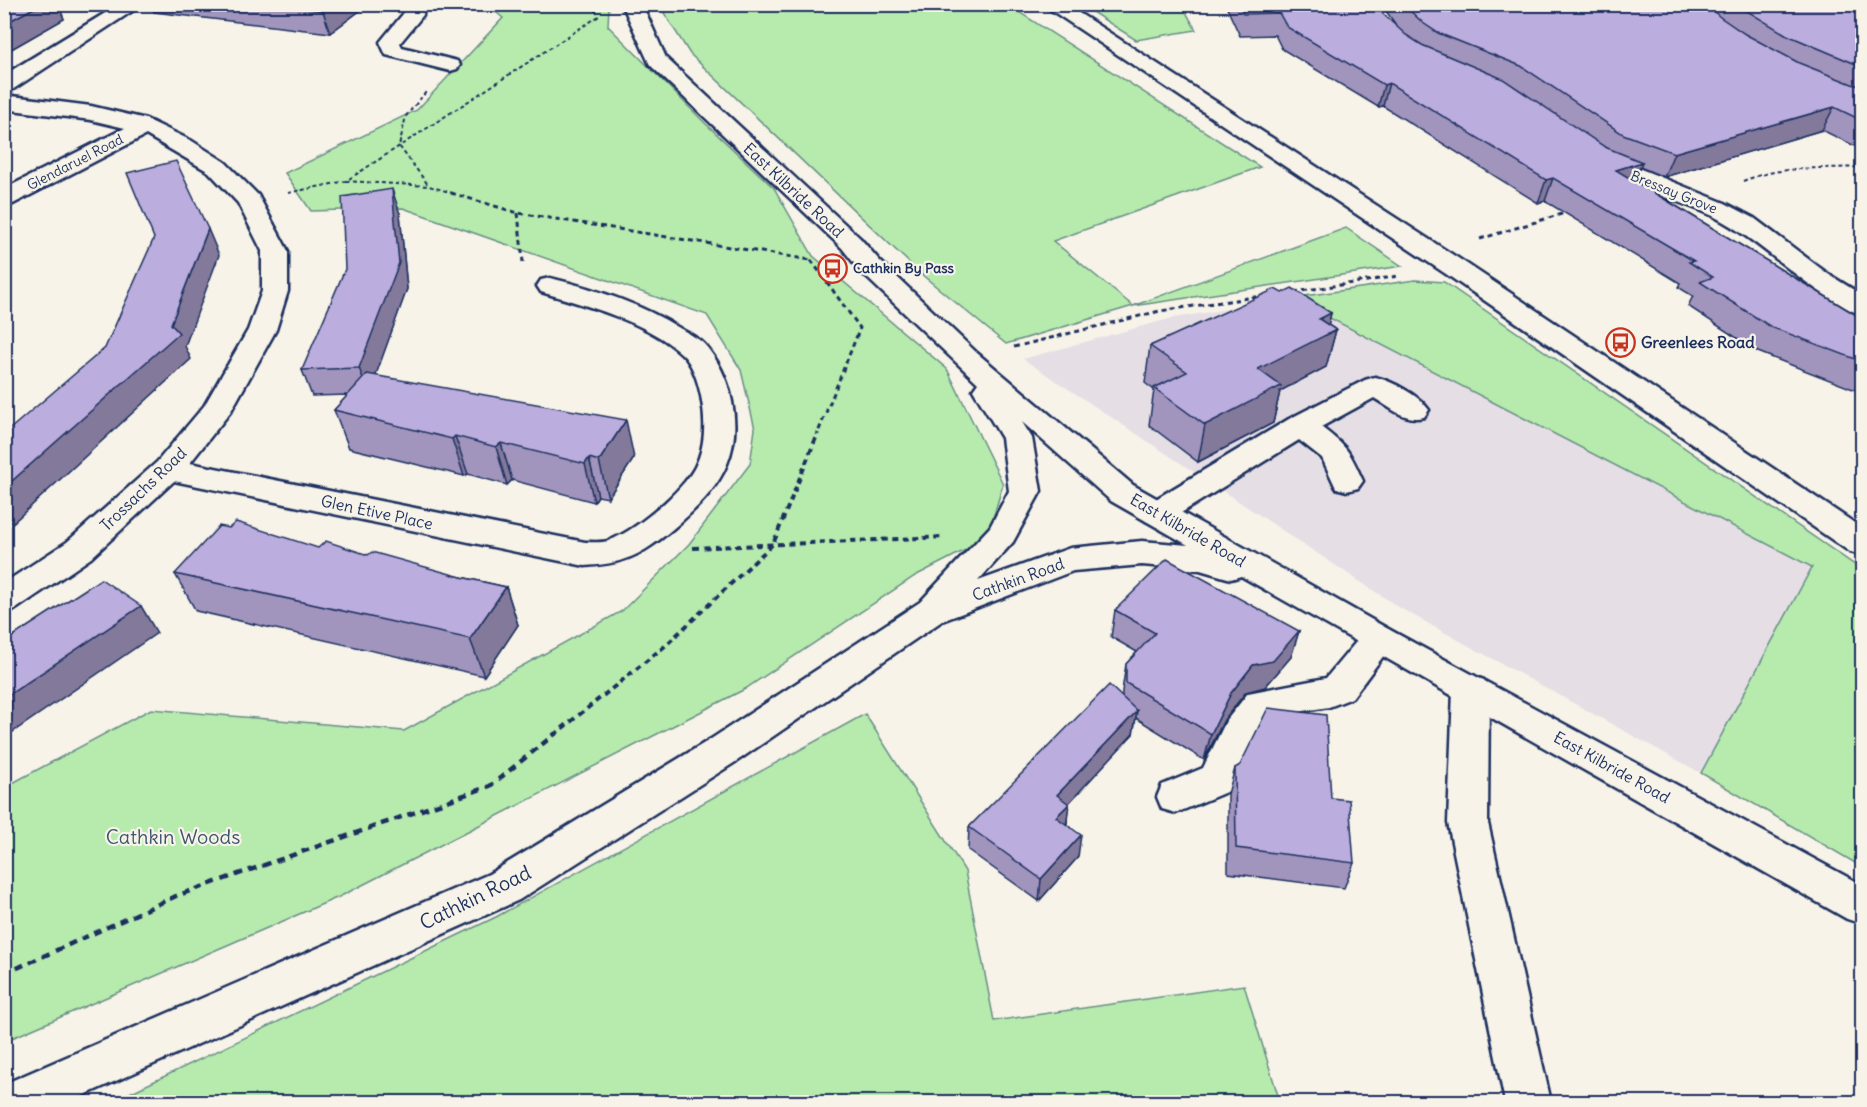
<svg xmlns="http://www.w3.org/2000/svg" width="1867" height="1107" font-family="Delius,sans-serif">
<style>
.built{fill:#e5dee5}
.green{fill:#b6ebad;stroke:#688d86;stroke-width:1.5}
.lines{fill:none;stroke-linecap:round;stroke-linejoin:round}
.minor-casing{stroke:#1b2f5e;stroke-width:5}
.major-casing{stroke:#1b2f5e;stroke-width:5}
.path-far3{stroke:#1b2f5e;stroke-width:2;stroke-dasharray:4 3;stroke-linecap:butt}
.path-far2{stroke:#1b2f5e;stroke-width:3;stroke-dasharray:5 4;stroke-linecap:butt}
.path-far1{stroke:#1b2f5e;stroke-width:4;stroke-dasharray:6 4.5;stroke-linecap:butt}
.path{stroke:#1b2f5e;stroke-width:4.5;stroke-dasharray:8 6;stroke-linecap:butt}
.minor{fill:#f7f3e8;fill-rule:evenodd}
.major{fill:#f7f3e8;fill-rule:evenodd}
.wall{fill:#a195be;stroke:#1b2f5e;stroke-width:1.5}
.shaded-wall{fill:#83799b;stroke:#1b2f5e;stroke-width:1.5}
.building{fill:#bbaddd;stroke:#1b2f5e;stroke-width:1.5}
.labels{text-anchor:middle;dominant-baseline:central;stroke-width:4.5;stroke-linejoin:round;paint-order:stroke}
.far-street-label{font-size:14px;fill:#1b2f5e;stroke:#f7f3e8}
.far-poi-label{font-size:14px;font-weight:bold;fill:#1b2f5e;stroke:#f7f3e8;text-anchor:start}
.street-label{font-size:16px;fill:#1b2f5e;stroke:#f7f3e8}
.poi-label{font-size:16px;font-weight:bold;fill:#1b2f5e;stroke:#f7f3e8;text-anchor:start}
.near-park-label{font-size:20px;fill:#3a556e;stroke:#f7f3e8}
.near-street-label{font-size:20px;fill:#1b2f5e;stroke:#f7f3e8}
</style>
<rect width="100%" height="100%" fill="#f7f3e8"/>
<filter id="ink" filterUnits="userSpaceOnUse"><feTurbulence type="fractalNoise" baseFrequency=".0167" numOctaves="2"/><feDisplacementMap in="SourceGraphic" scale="12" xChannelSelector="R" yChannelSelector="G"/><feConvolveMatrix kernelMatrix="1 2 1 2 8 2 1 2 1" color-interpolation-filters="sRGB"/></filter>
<g filter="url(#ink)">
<!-- built -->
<polygon class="built" points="1291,298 1812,567 1701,773 1400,608 1023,359 1169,319"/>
<!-- green -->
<g class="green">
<polygon points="493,5 609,5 608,26 706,124 774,188 813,256 947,369 1003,484 987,539 915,576 745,689 341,896 5,1041 5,787 151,709 404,731 622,611 689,544 750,464 755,429 741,370 707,315 403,208 311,211 285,173 417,110 503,18 491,8"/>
<polygon points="659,5 1008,5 1260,167 1053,241 1133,306 1346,228 1402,266 1133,306 1006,344 921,274 690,54"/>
<polygon points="1081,5 1182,5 1196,30 1136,40"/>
<polygon points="1415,280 1444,282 1862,570 1862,867 1701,773 1812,567 1291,298"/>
<polygon points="865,714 965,871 994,1021 1244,985 1280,1102 111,1102 496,917"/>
</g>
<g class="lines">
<defs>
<g id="minor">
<polygon points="120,4 143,4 12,90 4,91 4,75"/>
<polygon points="404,4 424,4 423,15 400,43 402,47 457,61 460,65 457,69 450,71 386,55 380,42 403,14"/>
<path d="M4,95L91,106L146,119L192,141L225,162L258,195L288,251V291L276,330L231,411L190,463L585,542C592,542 601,543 608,541C634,532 682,492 695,467C706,446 706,419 701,396C698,382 693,364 682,354C648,322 585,305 541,292L537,286L541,280L550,278C596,289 641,304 681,329C689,334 698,338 704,344C732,375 743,426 727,464C717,489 695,510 675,527C661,539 644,553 625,559C612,564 599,565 585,566L174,481L91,558L16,609L4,612V583L67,542L157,462L204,406L248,330L262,291V251L238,203L209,172L146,135L13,204L4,206V189L125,128L91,120L4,109Z"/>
<path d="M1596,151L1725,203L1754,218L1828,274L1862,295V314C1850,312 1841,304 1830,298C1789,273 1756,238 1713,216C1687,203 1598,177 1584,158L1588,153Z"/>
<path d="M1375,377C1392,381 1419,395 1429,410L1424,417C1405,422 1391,408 1374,398L1321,427C1348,448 1349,450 1363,481L1358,488L1347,491L1336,488L1322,458L1299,440L1168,521L1157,524L1146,521L1141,513L1146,505L1289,419L1365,380Z"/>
<polygon points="1378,626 1390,630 1396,639 1352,698 1329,707 1272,716 1254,740 1231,790 1176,813 1162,809 1157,797 1162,785 1203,768 1226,721 1248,693 1326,678 1366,630"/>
<polygon points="1471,676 1484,680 1489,690 1488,823 1551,1102 1505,1102 1448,823 1453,690 1458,680"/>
</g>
<g id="major">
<path d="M622,4H642L666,58L860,238L879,260L977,353L1133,485L1390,630L1862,885V924L1847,919L1241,576L1231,579L1200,570L1142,565L1073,571L942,621L737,761L519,900L69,1102H4V1084L489,874L711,739L920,602L990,527L1009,491L1002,438L973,390L978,383L861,272L842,248L650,65ZM1022,422L1111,501L1188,545L1142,541L1070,548L978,581L1013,542L1041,491L1032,438Z"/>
<polygon points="1042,4 1065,4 1464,262 1862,528 1862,555 1850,552 1446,274"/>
</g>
</defs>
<!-- minor casing -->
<use href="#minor" class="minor-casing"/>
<!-- major casing -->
<use href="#major" class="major-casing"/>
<!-- path-far3 -->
<g class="path-far3">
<polyline points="582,4 597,12"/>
<polyline points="426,92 406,116 399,146 429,186"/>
<polyline points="346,181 429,186 456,194"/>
<path d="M1743,181C1782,165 1821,169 1862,167"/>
<polyline points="288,193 346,181 599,16"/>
</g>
<!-- path-far2 -->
<g class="path-far2">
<polyline points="451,193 518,213 811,260"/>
<polyline points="518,213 523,262"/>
<polyline points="1480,239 1568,212"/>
<polyline points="811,260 860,328 817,435"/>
<polyline points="1294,292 1399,276"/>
<polyline points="1014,347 1160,311 1262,296"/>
</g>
<!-- path-far1 -->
<g class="path-far1">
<polyline points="693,548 944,537"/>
<polyline points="554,735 665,646 773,544 818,433"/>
</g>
<!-- path -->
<polyline class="path" points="4,974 176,896 490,786 556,733"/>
<!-- minor -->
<use href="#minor" class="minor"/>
<!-- major -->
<use href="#major" class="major"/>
</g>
<!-- wall -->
<g class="wall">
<polygon points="4,4 58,4 64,19 8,51 4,51"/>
<polygon points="151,4 369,4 330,33 154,12"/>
<polygon points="1225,4 1377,4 1383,14 1396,25 1381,4 1863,4 1863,150 1822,130 1664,177 1640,167 1635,181 1863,319 1863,393 1758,352 1688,306 1693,296 1678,287 1680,283 1545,201 1538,203 1383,106 1378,107 1282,49 1275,35 1240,36"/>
<polygon points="400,214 407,289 375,376 634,458 608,498 598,496 594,502 512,480 507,485 468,474 464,476 349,448 334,410 348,395 312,396 302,370"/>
<polygon points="1282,293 1331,313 1328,325 1336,330 1326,367 1280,391 1273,423 1198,462 1149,425 1154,390 1145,383 1150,346"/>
<polygon points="318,548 368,555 461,577 506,587 518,625 484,676 196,611 175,574"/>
<polygon points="1115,610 1299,631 1291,657 1265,687 1246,692 1224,720 1204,760 1136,718 1133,734 1068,803 1067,825 1078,857 1039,901 968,850 969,827 1122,697 1122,691 1126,664 1137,652 1111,637"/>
<polygon points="1235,768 1354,863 1344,888 1228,873 1228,794"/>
</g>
<!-- shaded-wall -->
<g class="shaded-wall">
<polygon points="41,4 58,4 64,19 8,51 4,43 4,24"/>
<polygon points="331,4 369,4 330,33 323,11"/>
<polygon points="1389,83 1383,106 1378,107 1384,85"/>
<polygon points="1834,107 1822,130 1664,177 1674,153"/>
<polygon points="1642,162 1633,186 1616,170"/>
<polygon points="1553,178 1545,201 1538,203 1546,180"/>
<polygon points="392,189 400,214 407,289 369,394 359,368"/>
<polygon points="208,229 219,255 185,346 191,359 4,531 4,488 171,324"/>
<polygon points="1331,313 1326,335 1336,330 1326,367 1280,391 1273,423 1198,462 1205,425 1258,369 1319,319"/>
<polygon points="626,420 634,458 608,498 599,461"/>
<polygon points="455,436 468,474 464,476 452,439"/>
<polygon points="501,443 512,480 507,485 496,447"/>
<polygon points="589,458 598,496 594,502 585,464"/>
<polygon points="506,587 518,625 484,676 470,639"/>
<polygon points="141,606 157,633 4,738 4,698"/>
<polygon points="1299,631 1291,657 1265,687 1246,692 1224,720 1204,760 1211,734 1231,693 1253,665"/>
<polygon points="1137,711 1133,734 1054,819 1057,795"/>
<polygon points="1069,804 1066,827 1056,817"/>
<polygon points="1081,835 1078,857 1039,901 1041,879"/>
</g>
<!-- building -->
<g class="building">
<polygon points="4,4 41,4 4,24"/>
<polygon points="271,4 331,4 323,11"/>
<polygon points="1239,4 1377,4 1383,14 1406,35 1422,45 1503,79 1605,147 1642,162 1616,170 1863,319 1863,362 1771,327 1700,282 1713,277 1689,262 1694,261 1553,178 1546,180 1389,83 1384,85 1287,27 1279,13 1243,14"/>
<polygon points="1403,4 1705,4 1720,17 1745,34 1799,63 1852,84 1863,87 1863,121 1834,107 1674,153 1623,134 1521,66 1438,33 1423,23"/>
<polygon points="1739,4 1863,4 1863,67 1787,35 1747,11"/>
<polygon points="176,161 208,229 171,324 179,333 4,488 4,434 105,348 154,238 127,173"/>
<polygon points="392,189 399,263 359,368 302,370 345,269 342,197"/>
<polygon points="1292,288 1331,313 1319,319 1336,330 1258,369 1281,386 1205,425 1154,388 1187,372 1150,346 1275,289 1282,293"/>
<polygon points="367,374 626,420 599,461 589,458 585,464 501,443 496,447 455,436 452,439 334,410"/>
<polygon points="236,522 318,548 326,541 368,555 372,552 461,577 506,587 470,639 175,574 219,526 229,528"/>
<polygon points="1167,559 1299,631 1273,661 1253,665 1231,693 1211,734 1126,683 1126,664 1155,633 1115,610"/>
<polygon points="101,579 141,606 4,698 4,642"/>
<polygon points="1109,685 1137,711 1057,795 1069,804 1056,817 1081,835 1041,879 969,827"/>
<polygon points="1268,708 1326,715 1331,798 1349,800 1354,863 1236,848 1235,768 1240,765"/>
</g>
</g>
<!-- icons -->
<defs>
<symbol id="bus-ring" viewBox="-11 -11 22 22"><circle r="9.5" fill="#f7f3e8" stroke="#c8321e" stroke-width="1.5"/><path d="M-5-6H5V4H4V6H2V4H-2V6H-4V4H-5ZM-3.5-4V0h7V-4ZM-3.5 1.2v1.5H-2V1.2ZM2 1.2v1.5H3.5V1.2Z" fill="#c8321e"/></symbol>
</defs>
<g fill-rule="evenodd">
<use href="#bus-ring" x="816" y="252" width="33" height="33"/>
<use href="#bus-ring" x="1604" y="326" width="33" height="33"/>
</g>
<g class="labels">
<!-- far-street labels -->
<g class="far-street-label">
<text transform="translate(75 162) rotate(-27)">Glendaruel Road</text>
<text transform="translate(1674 192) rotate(22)">Bressay Grove</text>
</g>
<!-- far-poi labels -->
<g class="far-poi-label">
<text x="853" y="268">Cathkin By Pass</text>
</g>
<!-- street labels -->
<g class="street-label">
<text transform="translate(794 190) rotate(43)">East Kilbride Road</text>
<text transform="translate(143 489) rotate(-44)">Trossachs Road</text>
<text transform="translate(377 512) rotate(12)">Glen Etive Place</text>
<text transform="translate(1188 530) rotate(30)">East Kilbride Road</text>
<text transform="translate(1018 579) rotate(-20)">Cathkin Road</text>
<text transform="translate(1612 767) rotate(29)">East Kilbride Road</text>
</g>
<!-- poi labels -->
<g class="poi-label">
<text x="1641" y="342">Greenlees Road</text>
</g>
<!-- near-park labels -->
<g class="near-park-label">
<text x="173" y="836">Cathkin Woods</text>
</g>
<!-- near-street labels -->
<g class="near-street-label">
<text transform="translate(475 897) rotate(-26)">Cathkin Road</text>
</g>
</g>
<!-- margin -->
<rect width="1867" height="1107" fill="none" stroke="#f7f3e8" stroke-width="24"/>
<rect x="12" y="12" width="1843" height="1083" fill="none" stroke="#1b2f5e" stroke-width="2" filter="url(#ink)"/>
</svg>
